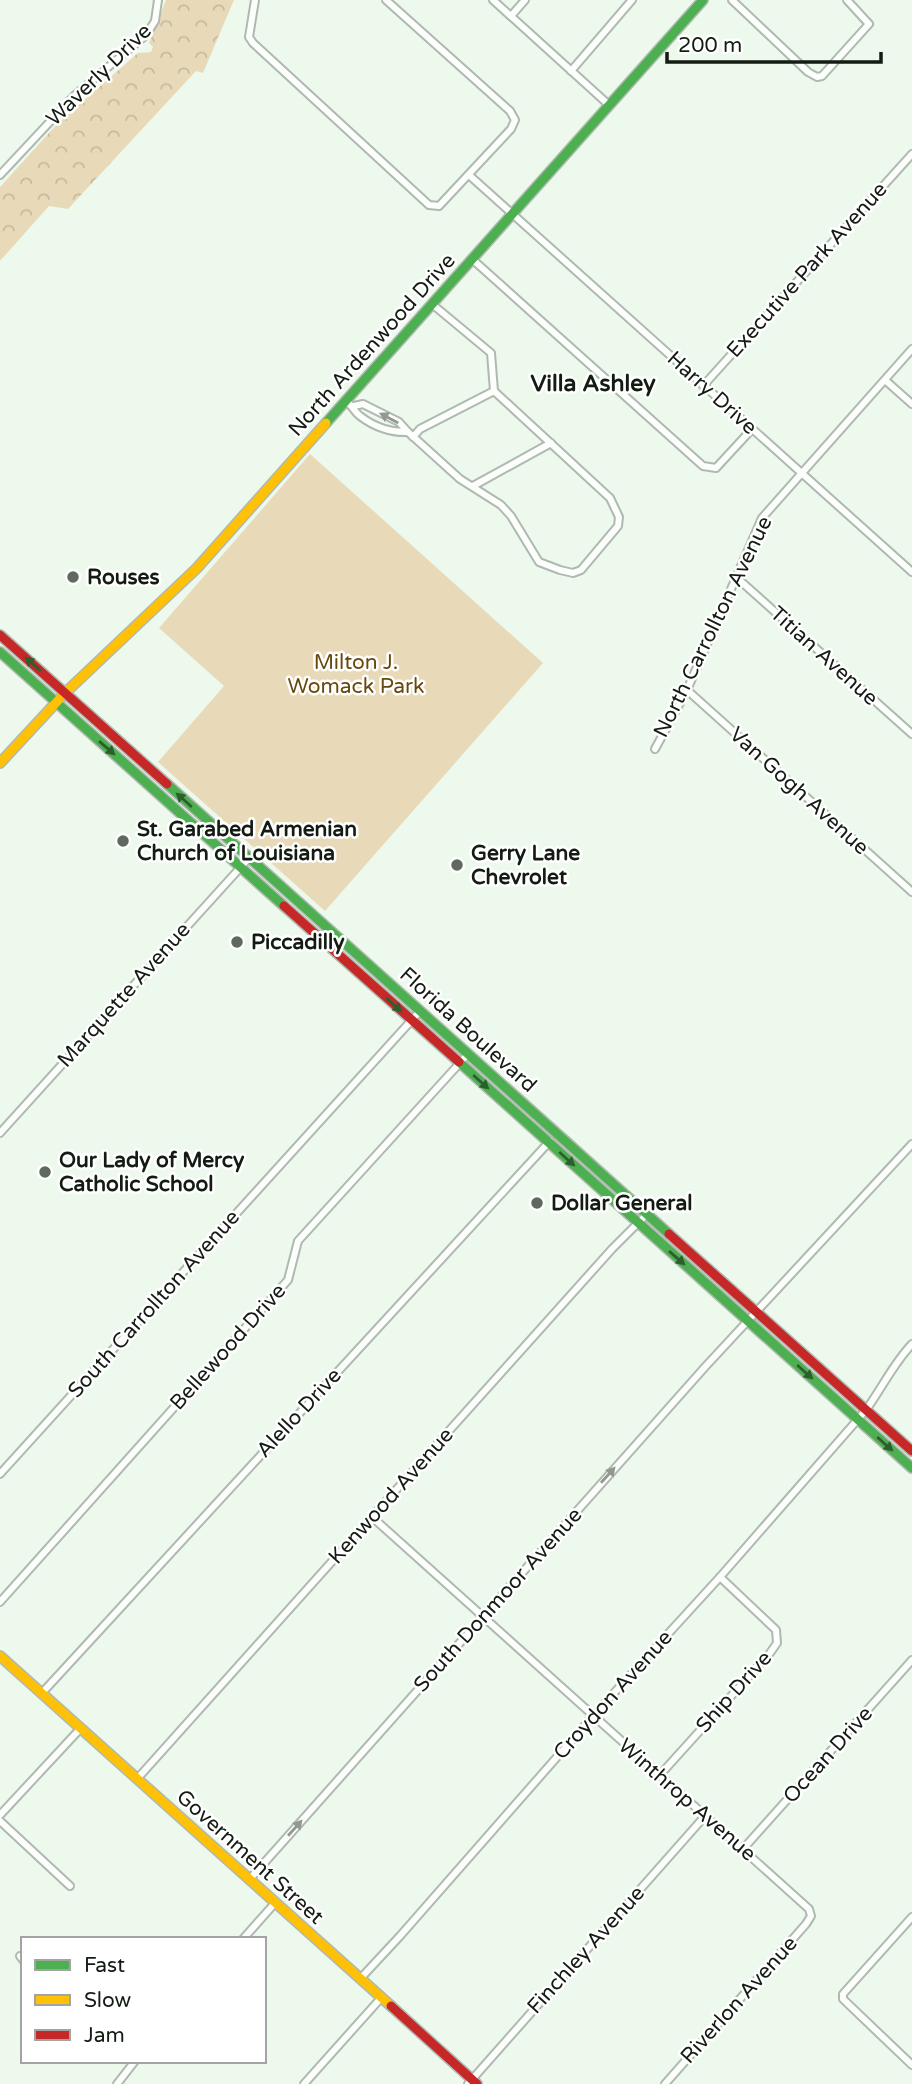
<svg xmlns="http://www.w3.org/2000/svg" width="912" height="2084" font-family="'Varela Round',sans-serif">
<style>
.green{fill:#e8dab9}
.forest{fill:url(#forest-crowns)}
.lines{fill:none;stroke-linecap:round;stroke-linejoin:round}
.street-casing{stroke:#b0b9b0;stroke-width:10}
.fast-casing{stroke:#b0b9b0;stroke-width:12}
.slow-casing{stroke:#b0b9b0;stroke-width:12}
.jam-casing{stroke:#b0b9b0;stroke-width:12}
.street{stroke:#fcfefc;stroke-width:6}
.fast{stroke:#4caf50;stroke-width:9}
.slow{stroke:#ffc107;stroke-width:9}
.jam{stroke:#c62828;stroke-width:9}
.oneway{fill:#939893}
.oneway2{fill:#2d5e2e}
.poi-dot{fill:#5f695f;stroke:#fff;stroke-width:2.5}
.labels{text-anchor:middle;dominant-baseline:central;stroke-width:5;stroke-linejoin:round;paint-order:stroke}
.street-label{font-size:21px;fill:#131b13;stroke:#fff}
.poi-label{font-size:21px;font-weight:bold;fill:#131b13;stroke:#fff;text-anchor:start}
.park-label{font-size:21px;fill:#68480c;stroke:#fff}
.neighbourhood-label{font-size:23px;font-weight:bold;fill:#131b13;stroke:#fff}
</style>
<defs>
<pattern id="forest-crowns" width="20" height="18" patternUnits="userSpaceOnUse" patternTransform="scale(1.75)"><rect width="20" height="18" fill="#e8dab9"/><path d="M2 6a3 3 0 1 1 6 0M12 15a3 3 0 1 1 6 0" fill="none" stroke="#c6ba9e"/></pattern>
</defs>
<rect width="100%" height="100%" fill="#edf9ec"/>
<!-- green -->
<polygon class="green" points="310,454 543,663 325,911 158,762 224,686 159,628"/>
<!-- forest -->
<polygon class="forest" points="166,0 234,0 203,73 196,71 68,209 49,206 0,261 0,187 58,123 138,53 151,52 153,47 149,43"/>
<g class="lines">
<defs>
<g id="street">
<polyline points="255,0 249,37 253,43 429,205 439,206 511,129 515,120 510,111 386,0"/>
<polyline points="493,0 609,105"/>
<polyline points="732,0 808,72 817,77 822,76 869,24 847,0"/>
<polyline points="511,16 525,0"/>
<polyline points="571,71 632,0"/>
<polyline points="0,175 75,95 146,35 155,21 158,0"/>
<polyline points="469,175 912,572"/>
<polyline points="472,259 703,466 716,468 752,429"/>
<polyline points="885,380 912,404"/>
<polyline points="703,386 912,154"/>
<path d="M345,400C353,406 354,412 360,416C374,427 392,433 408,432L399,422L363,404L354,406"/>
<polyline points="408,432 460,479 501,505 511,516 539,562 560,570 573,573 581,570 618,526 619,517 610,498 494,391 491,353 432,304"/>
<polyline points="413,437 420,429 494,391"/>
<polyline points="473,486 551,443"/>
<polyline points="736,577 912,734"/>
<polyline points="687,690 912,892"/>
<polyline points="655,749 687,690 762,518 912,349"/>
<polyline points="0,1133 249,858"/>
<polyline points="0,1474 420,1011"/>
<polyline points="372,1517 809,1909 811,1916 806,1924 665,2084"/>
<polyline points="0,1602 288,1280 298,1241 468,1054"/>
<polyline points="42,1693 550,1141"/>
<polyline points="659,1776 770,1653 777,1643 776,1630 720,1577"/>
<polyline points="137,1779 612,1249 647,1214"/>
<polyline points="0,1815 80,1729"/>
<polyline points="0,1821 70,1886"/>
<polyline points="743,1849 912,1660"/>
<polyline points="249,1880 705,1367 912,1144"/>
<polyline points="912,1917 843,1994 843,1999 912,2065"/>
<polyline points="243,1939 275,1903"/>
<polyline points="20,1956 23,1960"/>
<path d="M360,1979L400,1936L593,1716L720,1577L866,1410C882,1388 893,1364 912,1344"/>
<polyline points="117,2084 135,2061"/>
<polyline points="304,2084 381,1998"/>
<polyline points="468,2084 705,1816"/>
</g>
<g id="fast">
<polyline points="326,423 703,0"/>
<polyline points="0,652 284,906"/>
<polyline points="167,784 669,1234"/>
<polyline points="459,1062 912,1468"/>
</g>
<g id="slow">
<polyline points="0,763 65,693 197,568 326,423"/>
<polyline points="0,1656 391,2006"/>
</g>
<g id="jam">
<polyline points="0,635 167,784"/>
<polyline points="284,906 459,1062"/>
<polyline points="669,1234 912,1451"/>
<polyline points="391,2006 477,2084"/>
</g>
</defs>
<!-- street casing -->
<use href="#street" class="street-casing"/>
<!-- fast casing -->
<use href="#fast" class="fast-casing"/>
<!-- slow casing -->
<use href="#slow" class="slow-casing"/>
<!-- jam casing -->
<use href="#jam" class="jam-casing"/>
<!-- street -->
<use href="#street" class="street"/>
<!-- fast -->
<use href="#fast" class="fast"/>
<!-- slow -->
<use href="#slow" class="slow"/>
<!-- jam -->
<use href="#jam" class="jam"/>
</g>
<!-- one-way arrows -->
<defs><path id="oneway-solid" d="M-6-.8H1V-3.2L6.5 0L1 3.2V.8H-6Z" transform="scale(1.75)"/></defs>
<g class="oneway">
<use href="#oneway-solid" transform="translate(389 418) rotate(-152)"/>
<use href="#oneway-solid" transform="translate(608 1475) rotate(-48)"/>
<use href="#oneway-solid" transform="translate(295 1828) rotate(-48)"/>
</g>
<g class="oneway2">
<use href="#oneway-solid" transform="translate(33 664) rotate(-138)"/>
<use href="#oneway-solid" transform="translate(107 748) rotate(41)"/>
<use href="#oneway-solid" transform="translate(184 800) rotate(-138)"/>
<use href="#oneway-solid" transform="translate(394 1005) rotate(42)"/>
<use href="#oneway-solid" transform="translate(481 1082) rotate(42)"/>
<use href="#oneway-solid" transform="translate(567 1159) rotate(42)"/>
<use href="#oneway-solid" transform="translate(677 1258) rotate(41)"/>
<use href="#oneway-solid" transform="translate(805 1372) rotate(42)"/>
<use href="#oneway-solid" transform="translate(885 1444) rotate(42)"/>
</g>
<!-- markers -->
<g class="poi-dot">
<circle cx="73" cy="577" r="7"/>
<circle cx="123" cy="841" r="7"/>
<circle cx="457" cy="865" r="7"/>
<circle cx="237" cy="942" r="7"/>
<circle cx="45" cy="1172" r="7"/>
<circle cx="537" cy="1203" r="7"/>
</g>
<g class="labels">
<!-- street labels -->
<g class="street-label">
<text transform="translate(99 75) rotate(-44)">Waverly Drive</text>
<text transform="translate(807 270) rotate(-48)">Executive Park Avenue</text>
<text transform="translate(372 345) rotate(-48)">North Ardenwood Drive</text>
<text transform="translate(712 393) rotate(42)">Harry Drive</text>
<text transform="translate(713 627) rotate(-64)">North Carrollton Avenue</text>
<text transform="translate(824 656) rotate(42)">Titian Avenue</text>
<text transform="translate(799 791) rotate(42)">Van Gogh Avenue</text>
<text transform="translate(124 995) rotate(-48)">Marquette Avenue</text>
<text transform="translate(468 1030) rotate(42)">Florida Boulevard</text>
<text transform="translate(154 1304) rotate(-48)">South Carrollton Avenue</text>
<text transform="translate(228 1347) rotate(-48)">Bellewood Drive</text>
<text transform="translate(299 1413) rotate(-47)">Alello Drive</text>
<text transform="translate(391 1496) rotate(-48)">Kenwood Avenue</text>
<text transform="translate(498 1600) rotate(-48)">South Donmoor Avenue</text>
<text transform="translate(734 1692) rotate(-48)">Ship Drive</text>
<text transform="translate(613 1695) rotate(-48)">Croydon Avenue</text>
<text transform="translate(828 1755) rotate(-48)">Ocean Drive</text>
<text transform="translate(687 1800) rotate(41)">Winthrop Avenue</text>
<text transform="translate(250 1857) rotate(42)">Government Street</text>
<text transform="translate(586 1950) rotate(-48)">Finchley Avenue</text>
<text transform="translate(739 2000) rotate(-48)">Riverlon Avenue</text>
</g>
<!-- poi labels -->
<g class="poi-label">
<text x="87" y="577">Rouses</text>
<text x="137" y="829">St. Garabed Armenian<tspan x="137" dy="24">Church of Louisiana</tspan></text>
<text x="471" y="853">Gerry Lane<tspan x="471" dy="24">Chevrolet</tspan></text>
<text x="251" y="942">Piccadilly</text>
<text x="59" y="1160">Our Lady of Mercy<tspan x="59" dy="24">Catholic School</tspan></text>
<text x="551" y="1203">Dollar General</text>
</g>
<!-- park labels -->
<g class="park-label">
<text x="356" y="662">Milton J.<tspan x="356" dy="24">Womack Park</tspan></text>
</g>
<!-- neighbourhood labels -->
<g class="neighbourhood-label">
<text x="593" y="384">Villa Ashley</text>
</g>
</g>
<!-- legend -->
<rect x="21" y="1937" width="245" height="126" fill="#ffffff" stroke="#a1a4a1" stroke-width="2"/>
<rect x="35" y="1960" width="35" height="10" fill="#4caf50" stroke="#a1a4a1" stroke-width="2"/>
<text x="84" y="1972" font-size="21" fill="#131b13">Fast</text>
<rect x="35" y="1995" width="35" height="10" fill="#ffc107" stroke="#a1a4a1" stroke-width="2"/>
<text x="84" y="2007" font-size="21" fill="#131b13">Slow</text>
<rect x="35" y="2030" width="35" height="10" fill="#c62828" stroke="#a1a4a1" stroke-width="2"/>
<text x="84" y="2042" font-size="21" fill="#131b13">Jam</text>
<!-- scale -->
<path d="M667 52v10h214v-10" fill="none" stroke="#131b13" stroke-width="3.5"/>
<text x="678" y="52" font-size="21" fill="#131b13" stroke="#ffffff" stroke-width="5" paint-order="stroke">200 m</text>
</svg>
